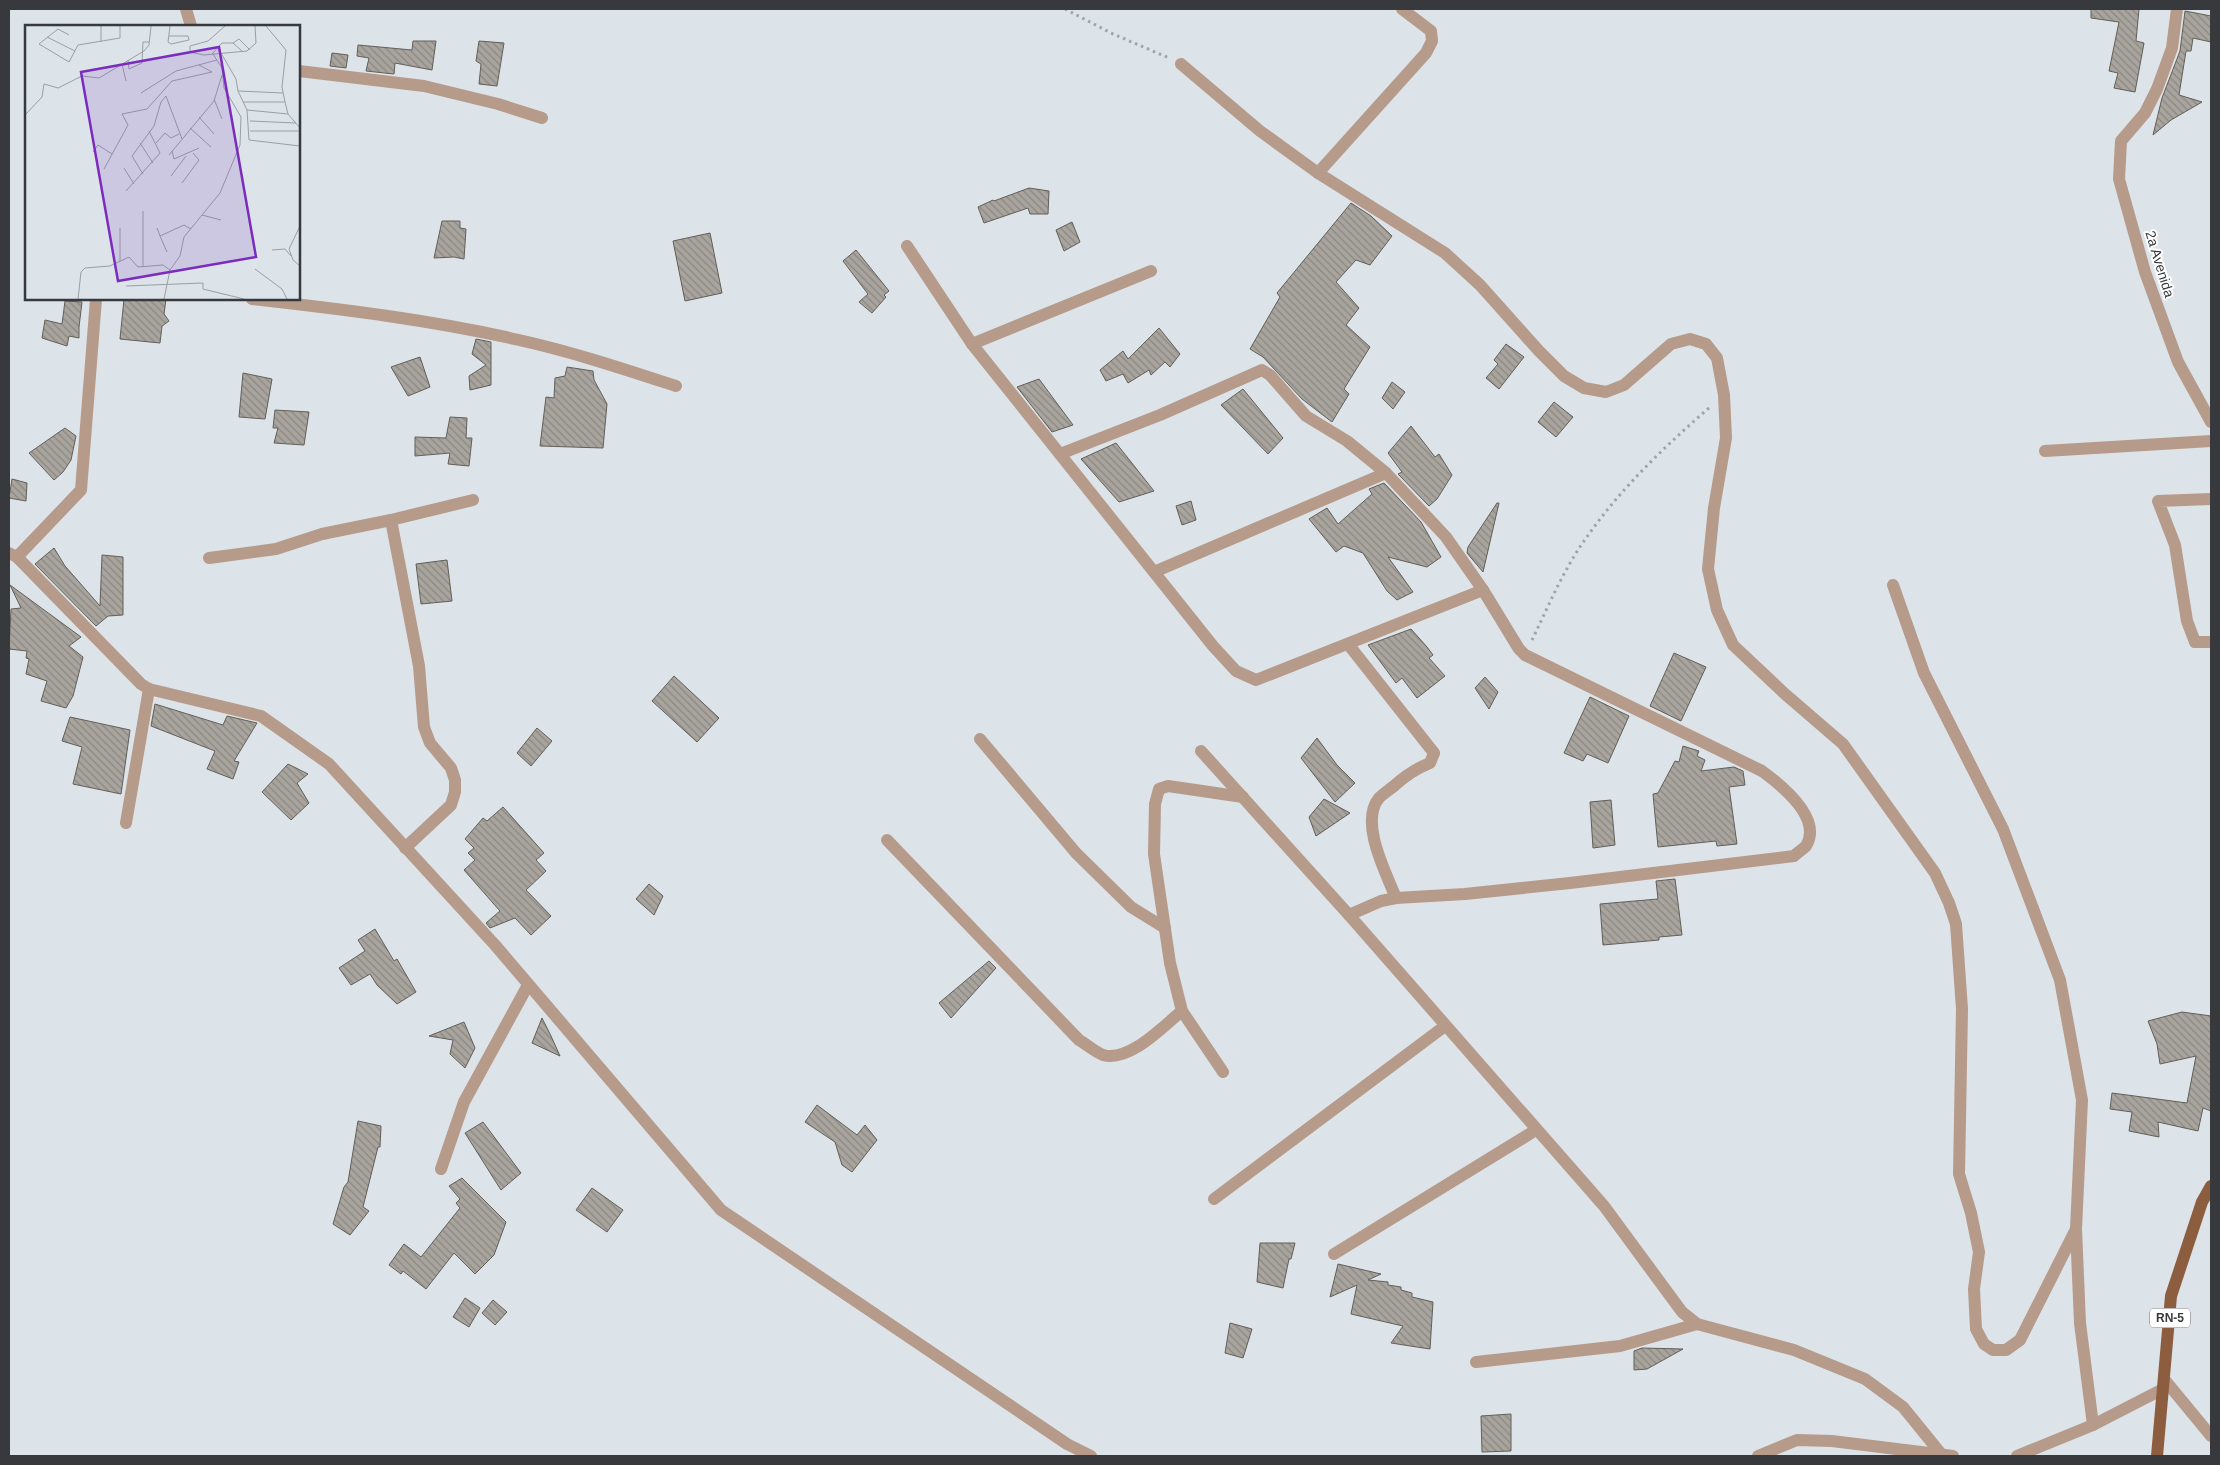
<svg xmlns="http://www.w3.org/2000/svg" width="2220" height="1465" font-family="Arial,sans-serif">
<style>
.building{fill:url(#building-back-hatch);stroke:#625e58}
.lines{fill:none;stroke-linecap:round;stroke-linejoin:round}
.path{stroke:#9fa4a9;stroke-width:3;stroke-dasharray:2.5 4;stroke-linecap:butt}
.street{stroke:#b69a8a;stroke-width:12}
.primary{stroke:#8d5d3f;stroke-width:12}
.labels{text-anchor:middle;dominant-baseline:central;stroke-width:4;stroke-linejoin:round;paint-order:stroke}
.shield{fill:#fff;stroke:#737476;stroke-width:1}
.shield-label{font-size:12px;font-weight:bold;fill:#37393c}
.street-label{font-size:14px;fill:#37393c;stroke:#fff}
.inset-road{fill:none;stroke:#9a9fa4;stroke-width:1}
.view{fill:#7b2cbf;fill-opacity:0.15;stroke:#7b2cbf;stroke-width:2.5}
.inset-edge{fill:none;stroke:#37393c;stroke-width:2.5}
</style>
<defs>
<pattern id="building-back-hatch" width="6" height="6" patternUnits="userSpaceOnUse" patternTransform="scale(1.25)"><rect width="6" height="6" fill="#a9a59e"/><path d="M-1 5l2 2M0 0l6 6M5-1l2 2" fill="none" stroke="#8a8782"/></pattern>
</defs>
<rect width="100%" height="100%" fill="#dce3e9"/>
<!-- building -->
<g class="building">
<polygon points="2091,9 2139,9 2136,41 2144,43 2135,92 2114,88 2118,73 2109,71 2119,22 2091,18"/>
<polygon points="2185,11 2211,16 2211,42 2193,38 2191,51 2186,51 2179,95 2202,102 2171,120 2153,135 2162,98 2180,51"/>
<polygon points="413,41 436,41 432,70 395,63 394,74 366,71 369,58 357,56 358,45 412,50"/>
<polygon points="479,41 504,43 497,86 479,84 481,64 476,61"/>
<polygon points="332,53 348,55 346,68 330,66"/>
<polygon points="1029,188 1049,191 1048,214 1030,214 1028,208 984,223 978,207 993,200 994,201"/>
<polygon points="1351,203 1371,216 1392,236 1370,265 1356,260 1336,282 1359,308 1346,325 1370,347 1344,389 1349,394 1332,422 1302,399 1263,357 1250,349 1280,297 1277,293"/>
<polygon points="442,221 460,221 460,228 466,229 464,259 454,257 434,258"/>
<polygon points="1072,222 1080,242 1064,251 1056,230"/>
<polygon points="710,233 722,293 685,301 673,241"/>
<polygon points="856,250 889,291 884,295 886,297 872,313 859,302 868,294 843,261"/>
<polygon points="124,299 166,299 164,314 169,321 162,326 160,343 120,339"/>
<polygon points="65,301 82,302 79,327 79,338 69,336 67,346 42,338 45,320 62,324"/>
<polygon points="1159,328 1180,354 1170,367 1165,362 1151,375 1149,370 1128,383 1123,374 1106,381 1100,370 1123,351 1128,359"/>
<polygon points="476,339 491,342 491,385 470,390 469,376 486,365 472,354"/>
<polygon points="1506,344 1524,357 1499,389 1486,378 1498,364 1494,360"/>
<polygon points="420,357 430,387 408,396 391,367"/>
<polygon points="567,367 593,371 594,380 607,404 603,448 540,446 546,397 554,398 555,378 565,376"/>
<polygon points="243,373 272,379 265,419 239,417"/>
<polygon points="1039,379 1073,425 1052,432 1017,387"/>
<polygon points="1392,382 1405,392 1393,409 1382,398"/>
<polygon points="1243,389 1283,438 1268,454 1221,405"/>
<polygon points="1554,402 1573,417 1556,437 1538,422"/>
<polygon points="275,410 309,412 304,445 274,443 278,428 273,428"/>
<polygon points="450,417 467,418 466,438 472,438 469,466 448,464 450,453 415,456 415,437 446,438"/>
<polygon points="1411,426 1435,457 1439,454 1452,475 1437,499 1429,506 1398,474 1402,472 1388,453"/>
<polygon points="65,428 76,436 71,460 63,472 54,480 29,453"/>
<polygon points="1116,443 1154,491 1119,502 1081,459"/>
<polygon points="12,479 27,483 26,501 9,498"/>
<polygon points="1384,483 1421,522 1441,557 1427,567 1388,557 1413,592 1397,600 1387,591 1363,553 1344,546 1336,552 1309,519 1327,508 1338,524 1372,494 1369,489"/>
<polygon points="1191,501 1196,520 1182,525 1176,506"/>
<polygon points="1497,503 1499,503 1483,572 1467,553 1468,547"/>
<polygon points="54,548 65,566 100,606 102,555 123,557 123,615 108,616 96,626 35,564"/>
<polygon points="447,560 452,601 421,604 416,564"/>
<polygon points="10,585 81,637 69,646 83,657 73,696 66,708 41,701 47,681 26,674 29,659 26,658 27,651 9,649 11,609 21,608"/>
<polygon points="1411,629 1427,647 1433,655 1429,658 1445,676 1417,698 1402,678 1396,683 1368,645"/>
<polygon points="1674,653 1706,667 1681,721 1650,706"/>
<polygon points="674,676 719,718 697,742 652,701"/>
<polygon points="1485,677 1498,692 1489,709 1475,688"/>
<polygon points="1590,697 1629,716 1608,763 1587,754 1583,761 1564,753"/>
<polygon points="155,704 223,725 227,716 257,723 234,761 239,762 233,779 207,769 215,751 151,726"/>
<polygon points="70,717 130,730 121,794 73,784 82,747 62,741"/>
<polygon points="537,728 552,741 531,766 517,753"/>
<polygon points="1317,738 1337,765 1355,783 1335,802 1301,758"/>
<polygon points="1683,746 1699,751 1697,756 1705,760 1701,771 1734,767 1743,771 1745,785 1729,787 1737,844 1717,846 1716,841 1658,847 1653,794 1658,793 1675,761 1679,762"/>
<polygon points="288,764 308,774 297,783 309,803 291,820 262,792"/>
<polygon points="1324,799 1350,813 1316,836 1309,817"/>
<polygon points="1611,800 1615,845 1593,848 1590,802"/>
<polygon points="503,807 544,853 536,860 546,871 526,890 551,916 531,935 515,918 490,928 486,923 500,911 464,870 475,860 468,853 474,848 465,839 483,818 487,821"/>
<polygon points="1675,879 1682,935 1659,937 1659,940 1603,945 1600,904 1658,899 1656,881"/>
<polygon points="649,884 663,896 654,915 636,899"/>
<polygon points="375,929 394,961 397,959 416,992 397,1004 377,985 370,974 351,985 339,968 365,951 358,940"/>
<polygon points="989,961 996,968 951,1018 939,1003"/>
<polygon points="2182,1012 2211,1016 2211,1111 2203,1108 2198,1131 2158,1122 2159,1137 2129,1131 2132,1112 2110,1109 2112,1093 2187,1103 2196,1056 2160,1064 2157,1044 2148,1021"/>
<polygon points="542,1018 551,1036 560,1056 532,1043"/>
<polygon points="464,1022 475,1048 465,1068 450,1054 453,1040 429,1036"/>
<polygon points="817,1105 857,1135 865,1125 877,1140 852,1172 842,1165 835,1142 805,1122"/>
<polygon points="358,1121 381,1126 380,1147 378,1147 363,1207 369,1211 350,1235 333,1224 344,1187 348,1182"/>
<polygon points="483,1122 521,1173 501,1190 465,1133"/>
<polygon points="462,1178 506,1222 494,1255 475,1274 454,1253 426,1289 403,1271 401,1274 389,1265 404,1244 421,1257 460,1208 456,1203 460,1199 449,1186"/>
<polygon points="592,1188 623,1210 607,1232 576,1210"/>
<polygon points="1260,1243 1295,1243 1291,1259 1289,1259 1283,1288 1257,1282"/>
<polygon points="1338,1264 1381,1274 1368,1280 1388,1282 1388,1285 1401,1287 1401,1290 1412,1293 1412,1297 1433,1302 1430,1349 1391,1343 1403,1326 1351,1314 1357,1285 1330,1297"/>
<polygon points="465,1298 480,1308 469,1327 453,1317"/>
<polygon points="493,1300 507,1312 495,1325 482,1313"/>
<polygon points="1230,1323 1252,1329 1243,1358 1225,1353"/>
<polygon points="1642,1348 1683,1349 1647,1369 1634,1370 1634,1351"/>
<polygon points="1511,1414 1511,1451 1482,1452 1481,1416"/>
</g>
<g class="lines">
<!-- path -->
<g class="path">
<polyline points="1065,9 1111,33 1169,58"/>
<path d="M1532,640C1548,607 1563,571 1584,541C1619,490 1664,447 1710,407"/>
</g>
<!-- street -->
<g class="street">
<polyline points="186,9 191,26"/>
<polyline points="2177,9 2172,48 2157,89 2145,113 2121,141 2119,179 2145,272 2178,362 2211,422"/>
<polyline points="1181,64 1260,131 1318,173 1445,253 1480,285 1539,351 1564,376 1584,388 1606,392 1624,385 1671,344 1690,339 1706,344 1717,358 1724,395 1726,438 1714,508 1708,569 1717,610 1733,645 1785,694 1843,744 1935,873 1949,903 1956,924 1962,1009 1959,1174 1971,1213 1979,1252 1974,1289 1976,1329 1984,1344 1993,1350 2006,1350 2020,1340 2076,1229"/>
<polyline points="299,71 424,86 498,104 542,118"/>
<polyline points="1318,173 1426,53 1432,41 1431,31 1402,9"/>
<polyline points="907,246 972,344 1213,646 1236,671 1256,680 1483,590"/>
<path d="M252,299C341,309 432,320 519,340C573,352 624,369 676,386"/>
<polyline points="972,344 1151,271"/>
<polyline points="2045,451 2211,441"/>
<path d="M1060,454L1160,415L1262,370L1270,375L1306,416L1347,441L1386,473L1446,537L1483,590L1519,649L1525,655L1762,771C1781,785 1823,818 1806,846C1803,849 1797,853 1794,856L1570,883L1465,894L1396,898L1381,901L1349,915"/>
<polyline points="2211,499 2158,501 2175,545 2187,621 2195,642 2211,642"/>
<polyline points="9,553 17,557 141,684 149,689 261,716 329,764 495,945 721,1210 1067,1444 1091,1456"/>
<polyline points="17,557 81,490 96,299"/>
<polyline points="209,558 276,549 322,534 391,520"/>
<polyline points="1154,572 1386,473"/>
<polyline points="1893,585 1924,673 2003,829 2060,980 2082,1100 2076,1229 2080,1323 2093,1425"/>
<path d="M1348,644L1434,753L1430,763C1415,769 1405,776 1394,786C1389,790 1383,794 1379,798C1359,822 1386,873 1396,898"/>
<polyline points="980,739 1076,853 1131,907 1165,928"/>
<polyline points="1201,751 1349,915 1604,1206 1682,1312 1697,1324 1794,1350 1865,1379 1903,1407 1942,1455"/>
<polyline points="126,823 149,689"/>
<path d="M887,840L1079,1040C1086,1044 1095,1052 1103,1055C1129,1063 1163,1026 1182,1011"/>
<polyline points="405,848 451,805 455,792 455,780 451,768 430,743 424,727 419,666 391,520 473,500"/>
<polyline points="1223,1072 1182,1011 1170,963 1154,854 1155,804 1159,789 1168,786 1243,797"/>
<polyline points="441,1169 464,1102 528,985"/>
<polyline points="1214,1199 1445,1026"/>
<polyline points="1334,1254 1536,1130"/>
<polyline points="1476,1362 1620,1346 1697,1324"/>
<polyline points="2164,1379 2211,1436"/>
<polyline points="1758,1456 1797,1440 1832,1441 1953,1456"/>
<polyline points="2017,1456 2093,1425 2163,1389"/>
</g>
<!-- primary -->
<polyline class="primary" points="2157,1456 2171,1296 2202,1202 2211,1186"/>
</g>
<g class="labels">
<!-- shield labels -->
<rect class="shield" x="2150" y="1308.5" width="40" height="19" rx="4"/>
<g class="shield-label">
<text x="2170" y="1318">RN-5</text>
</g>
<!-- street labels -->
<g class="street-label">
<text transform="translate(2160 264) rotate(73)">2a Avenida</text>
</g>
</g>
<!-- overview -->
<g transform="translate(25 25)">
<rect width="275" height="275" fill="#dce3e9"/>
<path class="inset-road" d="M200,1L183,16L165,21V27L179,30L222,26L231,18L230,1M241,1L261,25L257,62L260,77L263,89L275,103M44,10L33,4L14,19L44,37L53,20L95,13V1M144,11H163L164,15L146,19L143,17L145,1M22,12L50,26M76,17V1M208,18L214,14L225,25M196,28L211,54L213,66L222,85L224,115L275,121M187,29L197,18H208L217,26M103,35L104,44L117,38L118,17H124M97,39L101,56M213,66L258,68M116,68L151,46L192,35M189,74L197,94M218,77H260M222,85L263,89M0,90L17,72L19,59L33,63L57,51L74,53L119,26L124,20L126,1M174,92L189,109M225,96L271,98M165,103L186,122M225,106H275M115,118L128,138M131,118L140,108L146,113L154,109M147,126L149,134L174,123M68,127L73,120L87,129M144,130L189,76L197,50M99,143L109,159M79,144L103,100L97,89L122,84L147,56L187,47L174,40M118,149L107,131L129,101L136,77L141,71L157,114M146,151L161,131M157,158L174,135L168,128M101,166L135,128L124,106M177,190L196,195M275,201L264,224L268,235L275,241M95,203V236M132,203L135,211L159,200L166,204M135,211L142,227M247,225L260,224L266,231M118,242V186M230,244L257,264L262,274M101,261L178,258V264L219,274M53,274L56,247L60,243L85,241L104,232L113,242L138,240L145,245M139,274L145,245L155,231L159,212L195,168L215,120L216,92L199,63L197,43L188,29"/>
<path class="view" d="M194,22L231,232L93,256L56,47Z"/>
<rect width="275" height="275" class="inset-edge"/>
</g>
<!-- border -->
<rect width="2220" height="1465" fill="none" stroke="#37393c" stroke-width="20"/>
</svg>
